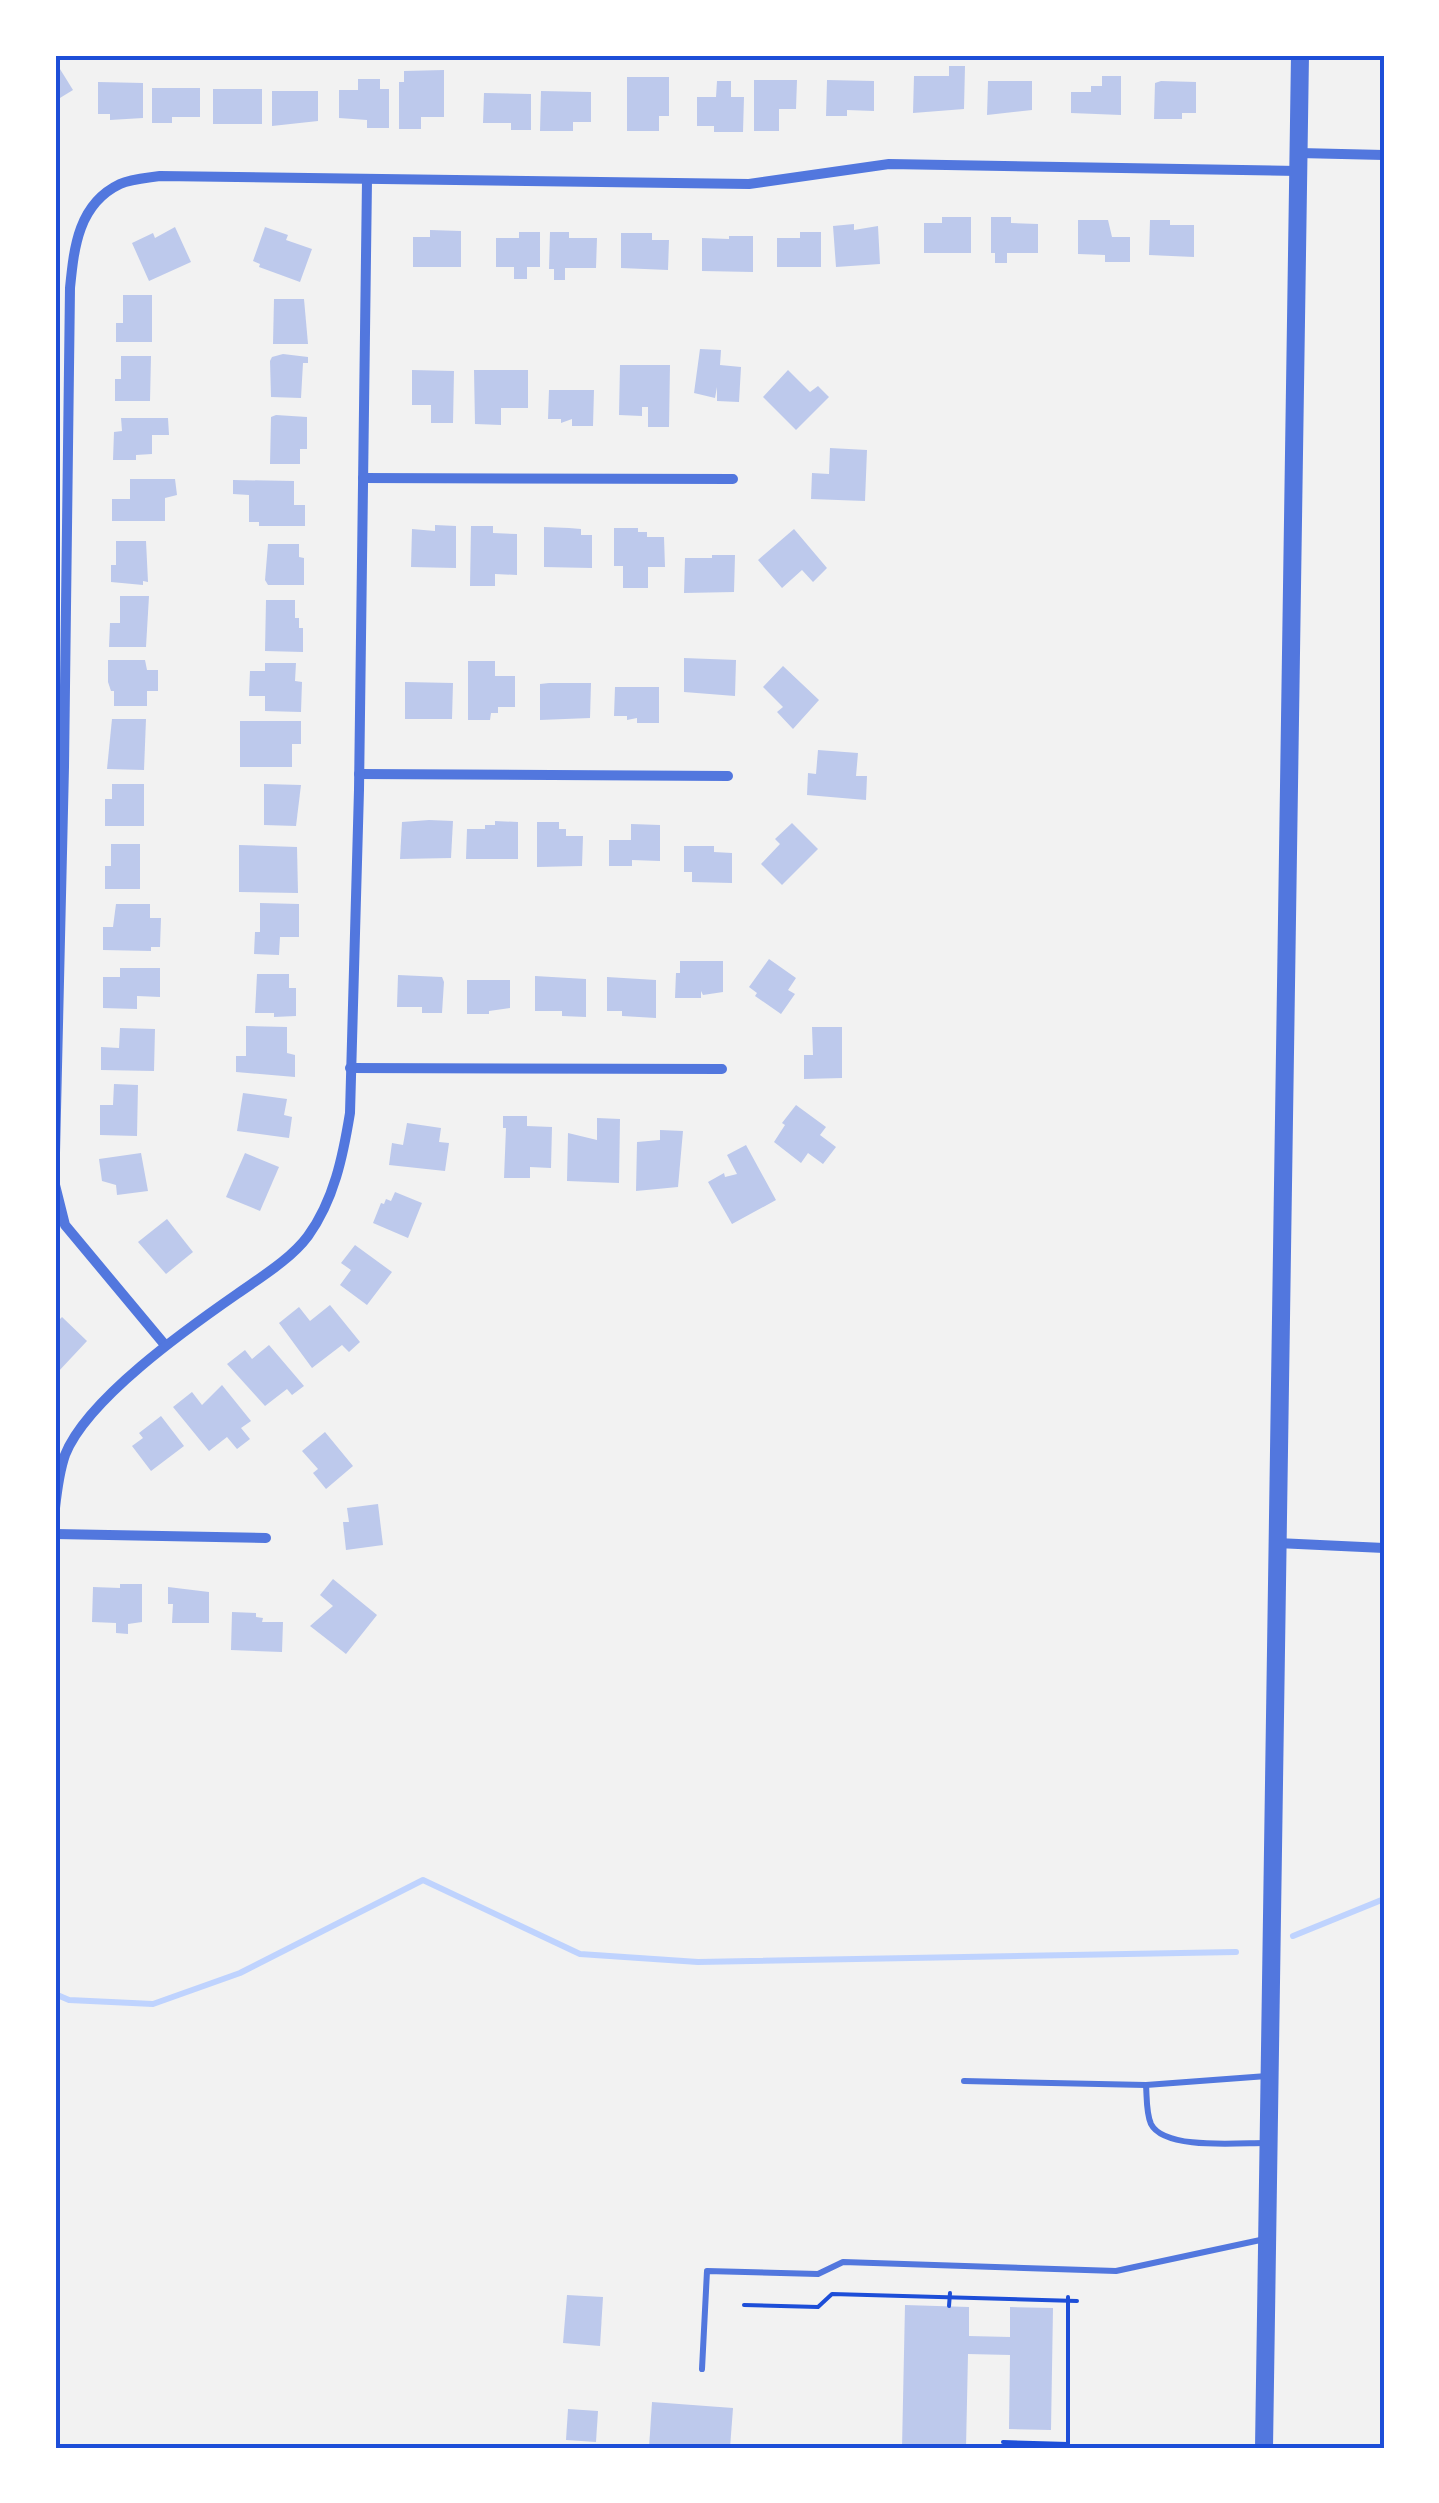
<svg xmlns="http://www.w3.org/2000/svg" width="1439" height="2503" font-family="Inter,sans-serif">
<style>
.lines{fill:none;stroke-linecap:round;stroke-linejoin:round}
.stream{stroke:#bfd3fe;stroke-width:6}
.building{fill:#bdc9ec}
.path{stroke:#1d4ed8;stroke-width:4}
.service{stroke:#5277de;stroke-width:6}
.minor{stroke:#5277de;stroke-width:10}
.tertiary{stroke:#5277de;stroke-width:18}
.neatline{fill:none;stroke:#1d4ed8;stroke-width:4}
</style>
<rect width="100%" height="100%" fill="#f2f2f2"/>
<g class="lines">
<!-- stream -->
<g class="stream">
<polyline points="1293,1936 1384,1899"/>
<polyline points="55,1994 69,2000 153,2004 240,1973 423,1880 580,1954 698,1962 1236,1952"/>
</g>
</g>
<!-- building -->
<g class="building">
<polygon points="55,61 73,90 55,101"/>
<polygon points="949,66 965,66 964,109 913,113 914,76 949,76"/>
<polygon points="444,70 444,117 421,117 421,129 399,129 399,82 404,82 404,71"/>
<polygon points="1102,76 1121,76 1121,115 1071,113 1071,92 1091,92 1091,86 1102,86"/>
<polygon points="627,77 669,77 669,116 659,116 659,131 627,131"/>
<polygon points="358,79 380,79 380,89 389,89 389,128 367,128 367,120 339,118 339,90 358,90"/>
<polygon points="754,80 797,80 796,109 779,109 779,131 754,131"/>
<polygon points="827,80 874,81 874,111 847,110 847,116 826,116"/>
<polygon points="717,81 731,81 731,97 744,97 743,132 714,132 714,126 697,126 697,97 716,97"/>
<polygon points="988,81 1032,81 1032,110 987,115"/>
<polygon points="1161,81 1196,82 1196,113 1182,113 1182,119 1154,119 1155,83"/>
<polygon points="98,82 143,83 143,118 110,120 110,114 98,114"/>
<polygon points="152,88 200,88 200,117 172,117 172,123 152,123"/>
<rect x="213" y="89" width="49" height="35"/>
<polygon points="272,91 318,91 318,121 272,126"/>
<polygon points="541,91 591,92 591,122 573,122 573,131 540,131"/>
<polygon points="484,93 531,94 531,130 511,130 511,123 483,123"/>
<polygon points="942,217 971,217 971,253 924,253 924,223 942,223"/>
<polygon points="991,217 1011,217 1011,223 1038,224 1038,253 1007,253 1007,263 995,263 995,253 991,253"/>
<polygon points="1078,220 1108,220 1112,237 1130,237 1130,262 1105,262 1105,255 1078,254"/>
<polygon points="1150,220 1170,220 1170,225 1194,225 1194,257 1149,255"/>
<polygon points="854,224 854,230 878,226 880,264 836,267 833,226"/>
<polygon points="175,227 191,262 149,281 132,243 153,233 155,238"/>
<polygon points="265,227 288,235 286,240 312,249 300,282 259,267 260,264 253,261"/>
<polygon points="430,230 461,231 461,267 413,267 413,237 430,237"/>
<polygon points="519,232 540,232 540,267 527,267 527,279 514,279 514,267 496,267 496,238 519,238"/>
<polygon points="550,232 569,232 569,238 597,238 596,268 565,268 565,280 554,280 554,269 549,269"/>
<polygon points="800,232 821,232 821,267 777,267 777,238 800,238"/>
<polygon points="621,233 652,233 652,240 669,240 668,270 621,268"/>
<polygon points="729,236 753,236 753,272 702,271 702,238 729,239"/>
<polygon points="123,295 152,295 152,342 116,342 116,323 123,323"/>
<polygon points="274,299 304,299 308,344 273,344"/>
<polygon points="700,349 721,350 720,365 741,367 739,402 717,401 717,387 715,398 694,393"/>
<polygon points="283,354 308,357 308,363 303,363 301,398 271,397 270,361 272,357"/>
<polygon points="121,356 151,356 150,401 115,401 115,379 121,379"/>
<polygon points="620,365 670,365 669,427 648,427 648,407 642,407 642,416 619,415"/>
<polygon points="412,370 454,371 453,423 431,423 431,405 412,405"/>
<polygon points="474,370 528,370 528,408 501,408 501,425 475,424"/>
<polygon points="788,370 810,392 818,386 829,397 796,430 763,397"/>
<polygon points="549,390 594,390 593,426 572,426 572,419 561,423 561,419 548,419"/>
<polygon points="276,415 307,417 307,449 300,449 300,464 270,464 271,417"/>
<polygon points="121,418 168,418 169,435 152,435 152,454 136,455 136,460 113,460 114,432 122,431"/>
<polygon points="830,448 867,450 865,501 811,499 812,473 829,474"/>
<polygon points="130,479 175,479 177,495 165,498 165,521 112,521 112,499 130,499"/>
<polygon points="233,480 294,481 294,505 305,505 305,526 259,526 259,522 249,522 249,495 233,494"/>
<polygon points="435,525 456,526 456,568 411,567 412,529 435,531"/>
<polygon points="471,526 493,526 493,533 517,534 517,575 495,574 495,586 470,586"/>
<polygon points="544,527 569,528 581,529 581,535 592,535 592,568 544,567"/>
<polygon points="614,528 638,528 638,532 647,532 647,537 664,537 665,567 648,567 648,588 623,588 623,566 614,566"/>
<polygon points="794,529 827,568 813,582 802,570 782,588 758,560"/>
<polygon points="116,541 146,541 148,582 143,581 143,585 111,582 111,565 116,565"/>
<polygon points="268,544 299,544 299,557 304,558 304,585 268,585 265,580"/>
<polygon points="712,555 735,555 734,592 684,593 685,558 712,558"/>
<polygon points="120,596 149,596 146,647 109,647 110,623 120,623"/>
<polygon points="266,600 295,600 295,618 299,618 299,628 303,628 303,652 265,651"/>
<polygon points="684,658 736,660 735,696 684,692"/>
<polygon points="108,660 145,660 147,670 158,670 158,691 147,691 147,706 114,706 114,691 111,691 108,682"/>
<polygon points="468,661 495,661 495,676 515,676 515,707 498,707 498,713 491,713 490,720 468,720"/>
<polygon points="265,663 296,663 295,681 302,682 301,712 265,711 265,696 249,696 250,671 265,671"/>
<polygon points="783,666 819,700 793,729 777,712 783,707 763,687"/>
<polygon points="405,682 453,683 452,719 405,719"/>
<polygon points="549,683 591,683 590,718 540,720 540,684"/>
<polygon points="615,687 659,687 659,723 637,723 637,718 627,720 627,716 614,716"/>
<polygon points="112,719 146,719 144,770 107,769"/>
<polygon points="240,721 301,721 301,744 292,744 292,767 240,767"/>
<polygon points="818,750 858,753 856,776 867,776 866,800 807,795 808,773 816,774"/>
<polygon points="112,784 144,784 144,826 105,826 105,799 112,799"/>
<polygon points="264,784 301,785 296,826 264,825"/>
<polygon points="429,820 453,821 451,858 400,859 402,822"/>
<polygon points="495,821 518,822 518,859 466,859 467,829 485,829 485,825 495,825"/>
<polygon points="537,822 559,822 559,829 566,829 566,836 583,836 582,866 537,867"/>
<polygon points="792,823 818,849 782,885 761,864 780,844 775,839"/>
<polygon points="631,824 660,825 660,861 632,860 632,866 609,866 609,840 631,840"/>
<polygon points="111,844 140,844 140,889 105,889 105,866 111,866"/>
<polygon points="239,845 297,847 298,893 239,892"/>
<polygon points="684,846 714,846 714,852 732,853 732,883 692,882 692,872 684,872"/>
<polygon points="260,903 299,904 299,937 280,937 279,955 254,954 255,932 260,932"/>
<polygon points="116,904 150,904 150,918 161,918 160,947 151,947 151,951 103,950 103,927 113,927"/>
<polygon points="769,959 796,978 788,990 795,994 781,1014 755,996 757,993 749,987"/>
<polygon points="680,961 723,961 723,992 703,995 701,991 701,998 675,998 676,973 680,973"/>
<polygon points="120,968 160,968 160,997 137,996 137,1009 103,1008 103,977 120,977"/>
<polygon points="257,974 289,974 289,988 296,988 296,1016 274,1017 274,1013 255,1013"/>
<polygon points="398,975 442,977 444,982 442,1013 422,1013 422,1007 397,1007"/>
<polygon points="535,976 586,979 586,1017 562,1016 562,1011 535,1011"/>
<polygon points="607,977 656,980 656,1018 622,1016 622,1011 607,1011"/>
<polygon points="467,980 510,980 510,1008 489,1011 489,1014 467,1014"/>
<polygon points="246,1026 287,1027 287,1053 295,1055 295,1077 236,1072 236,1056 246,1056"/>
<polygon points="812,1027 842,1027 842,1078 804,1079 804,1055 813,1055"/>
<polygon points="120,1028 155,1029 154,1071 101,1070 101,1047 119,1048"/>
<polygon points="114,1084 138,1085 137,1136 100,1135 100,1105 113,1105"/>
<polygon points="243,1093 287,1099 284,1115 292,1117 289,1138 237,1131"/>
<polygon points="796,1105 826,1127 820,1135 836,1147 823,1164 808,1153 801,1163 774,1142 785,1125 782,1123"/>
<polygon points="503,1116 527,1116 527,1126 552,1127 551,1168 530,1167 530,1178 504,1178 506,1128 503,1128"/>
<polygon points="597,1118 620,1119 619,1183 567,1181 568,1133 597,1140"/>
<polygon points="407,1123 441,1128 439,1142 449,1143 445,1171 389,1165 392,1143 403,1145"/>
<polygon points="660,1130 683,1131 678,1187 636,1191 637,1142 660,1140"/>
<polygon points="746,1145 776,1200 732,1224 708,1182 724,1173 725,1177 737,1174 727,1155"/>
<polygon points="141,1153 148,1191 117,1195 116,1185 102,1181 99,1159"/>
<polygon points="245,1153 279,1167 260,1211 226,1197"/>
<polygon points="395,1192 422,1203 408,1238 373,1223 381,1203 384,1204 386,1199 391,1201"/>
<polygon points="167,1219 193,1252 166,1274 138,1242"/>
<polygon points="355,1245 392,1272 367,1305 340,1285 351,1270 341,1263"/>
<polygon points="330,1305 360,1342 349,1352 342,1345 312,1368 279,1323 299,1307 310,1321"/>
<polygon points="62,1317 87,1341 57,1373 55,1324"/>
<polygon points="269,1345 304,1386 292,1395 287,1389 265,1406 227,1364 245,1350 252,1359"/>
<polygon points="222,1385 251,1421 241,1428 250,1439 237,1449 227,1437 209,1451 173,1407 192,1392 202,1405"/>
<polygon points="161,1416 184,1446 151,1471 132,1446 143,1438 139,1433"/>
<polygon points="325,1432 353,1466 326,1489 313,1473 318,1469 302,1451"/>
<polygon points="378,1504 383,1545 346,1550 343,1522 349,1522 347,1508"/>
<polygon points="333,1579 377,1615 346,1654 310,1626 333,1606 320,1595"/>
<polygon points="120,1584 142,1584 142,1622 128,1624 128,1634 116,1633 116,1623 92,1622 93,1587 120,1588"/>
<polygon points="168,1587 209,1592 209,1623 172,1623 173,1604 168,1604"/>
<polygon points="232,1612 256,1613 256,1617 263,1618 262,1622 283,1622 282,1652 231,1650"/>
<polygon points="567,2295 603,2297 600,2346 563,2343"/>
<polygon points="905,2305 969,2307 969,2336 1010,2337 1010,2307 1053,2308 1051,2430 1009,2429 1010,2355 968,2354 966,2448 902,2448"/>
<polygon points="652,2402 733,2408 730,2448 649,2448"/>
<polygon points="568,2409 598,2411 596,2442 566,2440"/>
</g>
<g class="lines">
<!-- path -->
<g class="path">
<polyline points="744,2305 818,2307 832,2294 1077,2301"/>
<polyline points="949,2306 950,2293"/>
<polyline points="1003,2442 1068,2444 1068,2297"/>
</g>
<!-- service -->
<g class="service">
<polyline points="964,2081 1146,2085 1267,2076"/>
<path d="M1146,2085C1147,2098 1146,2113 1151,2124C1164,2150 1238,2143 1264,2143"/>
<polyline points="702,2369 707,2271 818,2274 843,2262 1116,2271 1265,2239"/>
</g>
<!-- minor -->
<g class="minor">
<polyline points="1299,153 1384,155"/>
<polyline points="363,478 733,479"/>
<polyline points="359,774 728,776"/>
<polyline points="350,1068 722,1069"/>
<path d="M55,1153L64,767L70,288C74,248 78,204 120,184C131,179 147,178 160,176L749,184L889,164L1298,171"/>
<polyline points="55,1185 65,1225 165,1345"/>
<path d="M55,1508C57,1490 59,1472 65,1455C87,1399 188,1328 237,1294C261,1277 291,1259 308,1236C334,1200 343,1156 350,1113L359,790L367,180"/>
<polyline points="55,1534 266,1538"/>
<polyline points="1277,1543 1384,1548"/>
</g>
<!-- tertiary -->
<polyline class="tertiary" points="1264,2448 1300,55"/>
</g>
<!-- border -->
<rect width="1439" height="2503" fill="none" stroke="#ffffff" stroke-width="115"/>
<rect x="58" y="58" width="1324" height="2388" class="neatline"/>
</svg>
